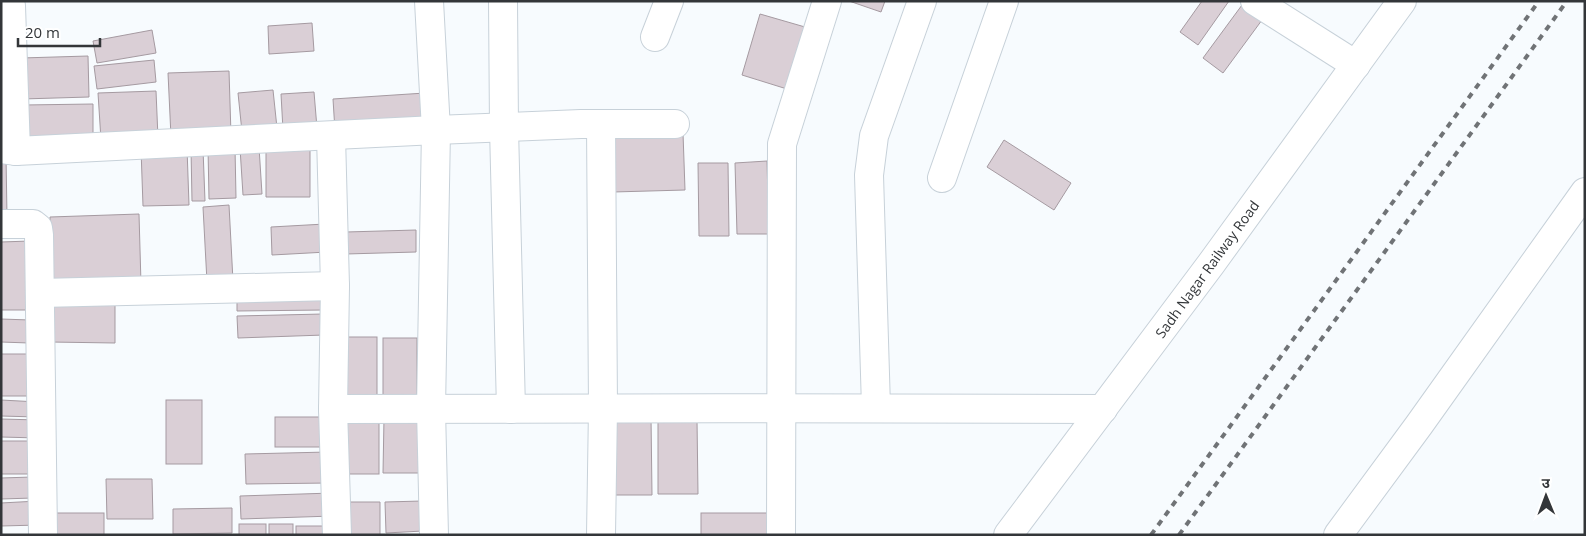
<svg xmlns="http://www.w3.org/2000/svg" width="1586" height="536" font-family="'Open Sans','Noto Sans Devanagari',sans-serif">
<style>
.building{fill:#dacfd6;stroke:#a59aa1}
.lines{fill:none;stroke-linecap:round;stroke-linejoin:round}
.minor-casing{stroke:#c7d1d9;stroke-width:30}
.minor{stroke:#fff;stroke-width:28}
.rail{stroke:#707376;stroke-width:4;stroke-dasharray:6 6;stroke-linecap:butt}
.labels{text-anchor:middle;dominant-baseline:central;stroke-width:4.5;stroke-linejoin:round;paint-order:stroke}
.street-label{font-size:14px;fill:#333639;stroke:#fff}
</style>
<rect width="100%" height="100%" fill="#f7fbfe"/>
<!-- building -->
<g class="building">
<polygon points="849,1 885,1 881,12"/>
<polygon points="1202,1 1229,1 1198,45 1180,32"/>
<polygon points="1242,5 1262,20 1223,73 1203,58"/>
<polygon points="760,14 805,27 787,89 742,75"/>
<polygon points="312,23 314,51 269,54 268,26"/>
<polygon points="152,30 156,53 97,63 93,41"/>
<polygon points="88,56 89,97 22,99 21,58"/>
<polygon points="154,60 156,82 97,89 94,66"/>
<polygon points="229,71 231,135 171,137 168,73"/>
<polygon points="273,90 277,128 242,132 238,93"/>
<polygon points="156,91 158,138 101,140 98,93"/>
<polygon points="314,92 317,128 283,130 281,94"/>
<polygon points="425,93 427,125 335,131 333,99"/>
<polygon points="93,104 93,143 24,144 24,105"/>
<polygon points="683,133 685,190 613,192 612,135"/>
<polygon points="1004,140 1071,183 1054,210 987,167"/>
<polygon points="266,143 310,144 310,197 266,197"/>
<polygon points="259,147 262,194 243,195 240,148"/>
<polygon points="187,148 189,205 143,206 141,149"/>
<polygon points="208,148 235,148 236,198 209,199"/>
<polygon points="191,149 203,149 205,201 192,201"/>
<polygon points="1,156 6,156 7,217 1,218"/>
<polygon points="767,161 769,234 737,234 735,163"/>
<polygon points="698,163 728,163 729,236 699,236"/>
<polygon points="229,205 233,281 207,282 203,207"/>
<polygon points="139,214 141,284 52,286 50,217"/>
<polygon points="325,224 327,252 272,255 271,227"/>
<polygon points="416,230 416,252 346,254 346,232"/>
<polygon points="30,241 31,310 1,310 1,242"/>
<polygon points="237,297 324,297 324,310 237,311"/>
<polygon points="50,302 115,302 115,343 50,342"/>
<polygon points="323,314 324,335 238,338 237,316"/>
<polygon points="1,319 30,320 29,343 1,342"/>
<rect x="341" y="337" width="36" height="63"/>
<rect x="383" y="338" width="34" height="63"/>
<rect x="1" y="354" width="34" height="42"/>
<polygon points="1,400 38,402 37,417 1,416"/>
<rect x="166" y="400" width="36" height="64"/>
<rect x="275" y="417" width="52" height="30"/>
<polygon points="651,417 652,495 615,495 614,418"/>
<polygon points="384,418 427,419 426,473 383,473"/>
<polygon points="1,419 39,420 38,438 1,437"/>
<polygon points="697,420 698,494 658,494 658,421"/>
<rect x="343" y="421" width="36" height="53"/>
<rect x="1" y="441" width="35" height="33"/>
<polygon points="328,452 329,483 246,484 245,454"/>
<polygon points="32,477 33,498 1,499 1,478"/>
<polygon points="106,479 152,479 153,519 107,519"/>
<polygon points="332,493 333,516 241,519 240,496"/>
<polygon points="38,501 39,525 1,526 1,503"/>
<polygon points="422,501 423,531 386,533 385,502"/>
<polygon points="344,502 380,502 380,535 345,535"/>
<polygon points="232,508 232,533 173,534 173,509"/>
<rect x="51" y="513" width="53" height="22"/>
<rect x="701" y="513" width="79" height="22"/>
<rect x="239" y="524" width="27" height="11"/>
<rect x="269" y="524" width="24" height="11"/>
<rect x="296" y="526" width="30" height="9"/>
</g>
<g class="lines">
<defs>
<g id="minor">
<polyline points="429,1 436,130 431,409 434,535"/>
<polyline points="503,1 504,128 511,409"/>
<polyline points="1255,1 1356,65"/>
<polyline points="11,6 16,151"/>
<polyline points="655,37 669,1"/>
<polyline points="601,124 603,408 601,535"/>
<polyline points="331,136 335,286 333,409 337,535"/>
<polyline points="1,149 16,151 436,130 581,124 675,124"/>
<polyline points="942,178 1004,1"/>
<polyline points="1,224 33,224 38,228 39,235 43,535"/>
<polyline points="40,293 335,286"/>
<polyline points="876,407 869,175 874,136 922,1"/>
<path d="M333,409C590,409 846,407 1103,409"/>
<polyline points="781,535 782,144 827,1"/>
<polyline points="1008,535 1211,264 1402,1"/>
<polyline points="1338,535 1419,425 1585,192"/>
</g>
</defs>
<!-- minor casing -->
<use href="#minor" class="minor-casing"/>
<!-- minor -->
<use href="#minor" class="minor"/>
<!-- rail -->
<g class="rail">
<polyline points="1151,535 1539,1"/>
<polyline points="1179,535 1567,1"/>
</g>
</g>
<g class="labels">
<!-- street labels -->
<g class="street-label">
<text transform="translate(1207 269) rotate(-54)">Sadh Nagar Railway Road</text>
</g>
</g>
<!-- border -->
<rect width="1586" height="536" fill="none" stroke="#333639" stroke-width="5"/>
<!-- north arrow -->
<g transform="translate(1546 496) rotate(359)" stroke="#ffffff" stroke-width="4" paint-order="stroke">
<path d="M0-4L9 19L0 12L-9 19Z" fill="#333639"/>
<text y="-8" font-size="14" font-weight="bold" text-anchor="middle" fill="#333639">उ</text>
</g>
<!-- scale -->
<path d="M18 38v8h82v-8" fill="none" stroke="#333639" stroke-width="2.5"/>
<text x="25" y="38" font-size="15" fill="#333639" stroke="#ffffff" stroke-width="4" paint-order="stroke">20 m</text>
</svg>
